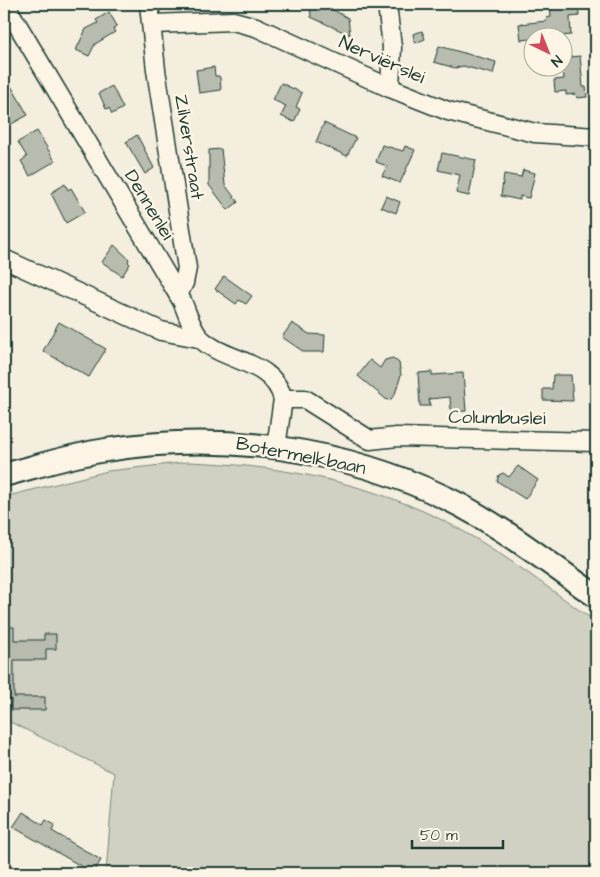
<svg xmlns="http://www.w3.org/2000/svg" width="600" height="877" font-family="'Architects Daughter',sans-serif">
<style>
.green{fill:#d0d1c2;stroke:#78877b}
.building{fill:#b8bcae;stroke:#1f3d34}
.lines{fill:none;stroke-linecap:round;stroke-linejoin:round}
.minor-casing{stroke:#1f3d34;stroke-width:21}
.major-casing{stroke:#1f3d34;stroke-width:26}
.minor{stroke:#fcf5e5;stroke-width:18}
.major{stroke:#fcf5e5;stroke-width:22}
.labels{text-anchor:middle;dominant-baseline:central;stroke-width:5;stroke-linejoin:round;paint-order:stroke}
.street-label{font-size:19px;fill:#1f3d34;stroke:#fcf5e5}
</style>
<rect width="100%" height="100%" fill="#f3eede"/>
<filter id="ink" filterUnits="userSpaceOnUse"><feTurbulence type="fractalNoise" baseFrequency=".02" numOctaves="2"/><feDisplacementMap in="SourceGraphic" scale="10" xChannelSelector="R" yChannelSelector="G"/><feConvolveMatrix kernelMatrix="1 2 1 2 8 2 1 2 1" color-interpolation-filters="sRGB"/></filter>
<g filter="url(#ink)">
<!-- green -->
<path class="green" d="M188,462C275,465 359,480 438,518C494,545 545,586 596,622V873H106L114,773L4,719V497L108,471Z"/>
<!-- building -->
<g class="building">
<polygon points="310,4 326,6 348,18 350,35 311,17"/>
<polygon points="550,4 578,4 579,16 570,17 571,35 521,40 519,24 547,21 546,18 551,17"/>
<polygon points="109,12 117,26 113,29 115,32 95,44 89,56 76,50 86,29 98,23 96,20"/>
<polygon points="422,31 425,39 415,43 413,34"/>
<polygon points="439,46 496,62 493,74 463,66 455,68 434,62"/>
<polygon points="580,56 583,87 586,87 587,97 577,98 576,94 566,95 566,91 555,92 554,80 564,79 562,58"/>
<polygon points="214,67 215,76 219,76 220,78 221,90 199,93 196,70"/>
<polygon points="4,74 28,115 4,128"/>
<polygon points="281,83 302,93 296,107 300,109 294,122 281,116 286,106 273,100"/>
<polygon points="112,86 123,108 112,114 109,108 106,109 99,93"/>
<polygon points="324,123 356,138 347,156 316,142"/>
<polygon points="37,131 55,161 30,176 21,161 27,157 18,142"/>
<polygon points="137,135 154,168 145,174 126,142"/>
<polygon points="382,145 403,151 405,146 415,150 400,183 382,176 387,166 376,162"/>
<polygon points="221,149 225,185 238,202 228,210 209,185 209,150"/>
<polygon points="442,153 476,160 469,196 456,193 460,175 438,170"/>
<polygon points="523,170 535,173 529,198 520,196 520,200 501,196 504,174 521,177"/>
<polygon points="65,184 68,190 71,188 85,212 66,223 51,193"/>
<polygon points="386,196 400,202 396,213 381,207"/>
<polygon points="114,245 129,259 128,262 130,264 122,276 102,262"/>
<polygon points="224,276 252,296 246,304 239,300 236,304 215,289"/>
<polygon points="59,322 106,349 89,377 43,351"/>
<polygon points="292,323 309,334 325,335 324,352 304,352 282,337"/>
<polygon points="393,358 399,363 401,375 395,394 391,399 387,400 358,376 370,360 380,368 385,360"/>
<polygon points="432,372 432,375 463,373 466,411 451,412 450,397 429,399 430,406 420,406 418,373"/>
<polygon points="553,375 571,375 573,401 543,400 543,389 552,389"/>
<polygon points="518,466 538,480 525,499 497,481 499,475 503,473 509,477"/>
<polygon points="4,627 14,627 14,640 44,640 44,634 56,634 56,649 46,649 46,660 14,660 14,697 45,697 45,710 11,710 11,699 4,699"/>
<polygon points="23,812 43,825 46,820 55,825 52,831 101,860 93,873 13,827"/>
</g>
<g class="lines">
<defs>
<g id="minor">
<path d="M5,4L182,301C187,312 192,331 201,339C225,362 273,360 283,399L276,447"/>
<polyline points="149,4 156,70 187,268 184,283 178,294"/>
<polyline points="387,4 392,47 390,88"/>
<polyline points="153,24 233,21 256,27 390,88 448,111 535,133 596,137"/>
<polyline points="4,259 161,331 199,338"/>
<polyline points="283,399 305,399 370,440 397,437 596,442"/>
</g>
<path id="major" d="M4,475C38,466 72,455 106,450C222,431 343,448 448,499C501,525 548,563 596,596"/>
</defs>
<!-- minor casing -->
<use href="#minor" class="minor-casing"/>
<!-- major casing -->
<use href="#major" class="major-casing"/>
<!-- minor -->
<use href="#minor" class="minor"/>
<!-- major -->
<use href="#major" class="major"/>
</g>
</g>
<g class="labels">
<!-- street labels -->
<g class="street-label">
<text transform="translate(382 60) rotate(24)">Nerviërslei</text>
<text transform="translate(189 147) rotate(81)">Zilverstraat</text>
<text transform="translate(149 205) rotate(59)">Dennenlei</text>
<text transform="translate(497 418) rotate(1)">Columbuslei</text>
<text transform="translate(301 456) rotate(11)">Botermelkbaan</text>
</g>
</g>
<!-- margin -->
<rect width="600" height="877" fill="none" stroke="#fcf5e5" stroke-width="20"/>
<rect x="10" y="10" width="580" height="857" fill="none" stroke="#1f3d34" stroke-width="2" filter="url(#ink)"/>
<!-- north arrow -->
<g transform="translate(548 52) rotate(137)"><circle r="24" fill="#fcf5e5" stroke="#a4ab9e"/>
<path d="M0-4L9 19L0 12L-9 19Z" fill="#d1495b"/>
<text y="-8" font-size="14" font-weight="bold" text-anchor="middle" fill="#1f3d34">N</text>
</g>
<!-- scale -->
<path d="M412 840v8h91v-8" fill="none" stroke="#1f3d34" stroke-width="2.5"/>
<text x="420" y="840" font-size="15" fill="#1f3d34" stroke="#fcf5e5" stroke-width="4" paint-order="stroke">50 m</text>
</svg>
